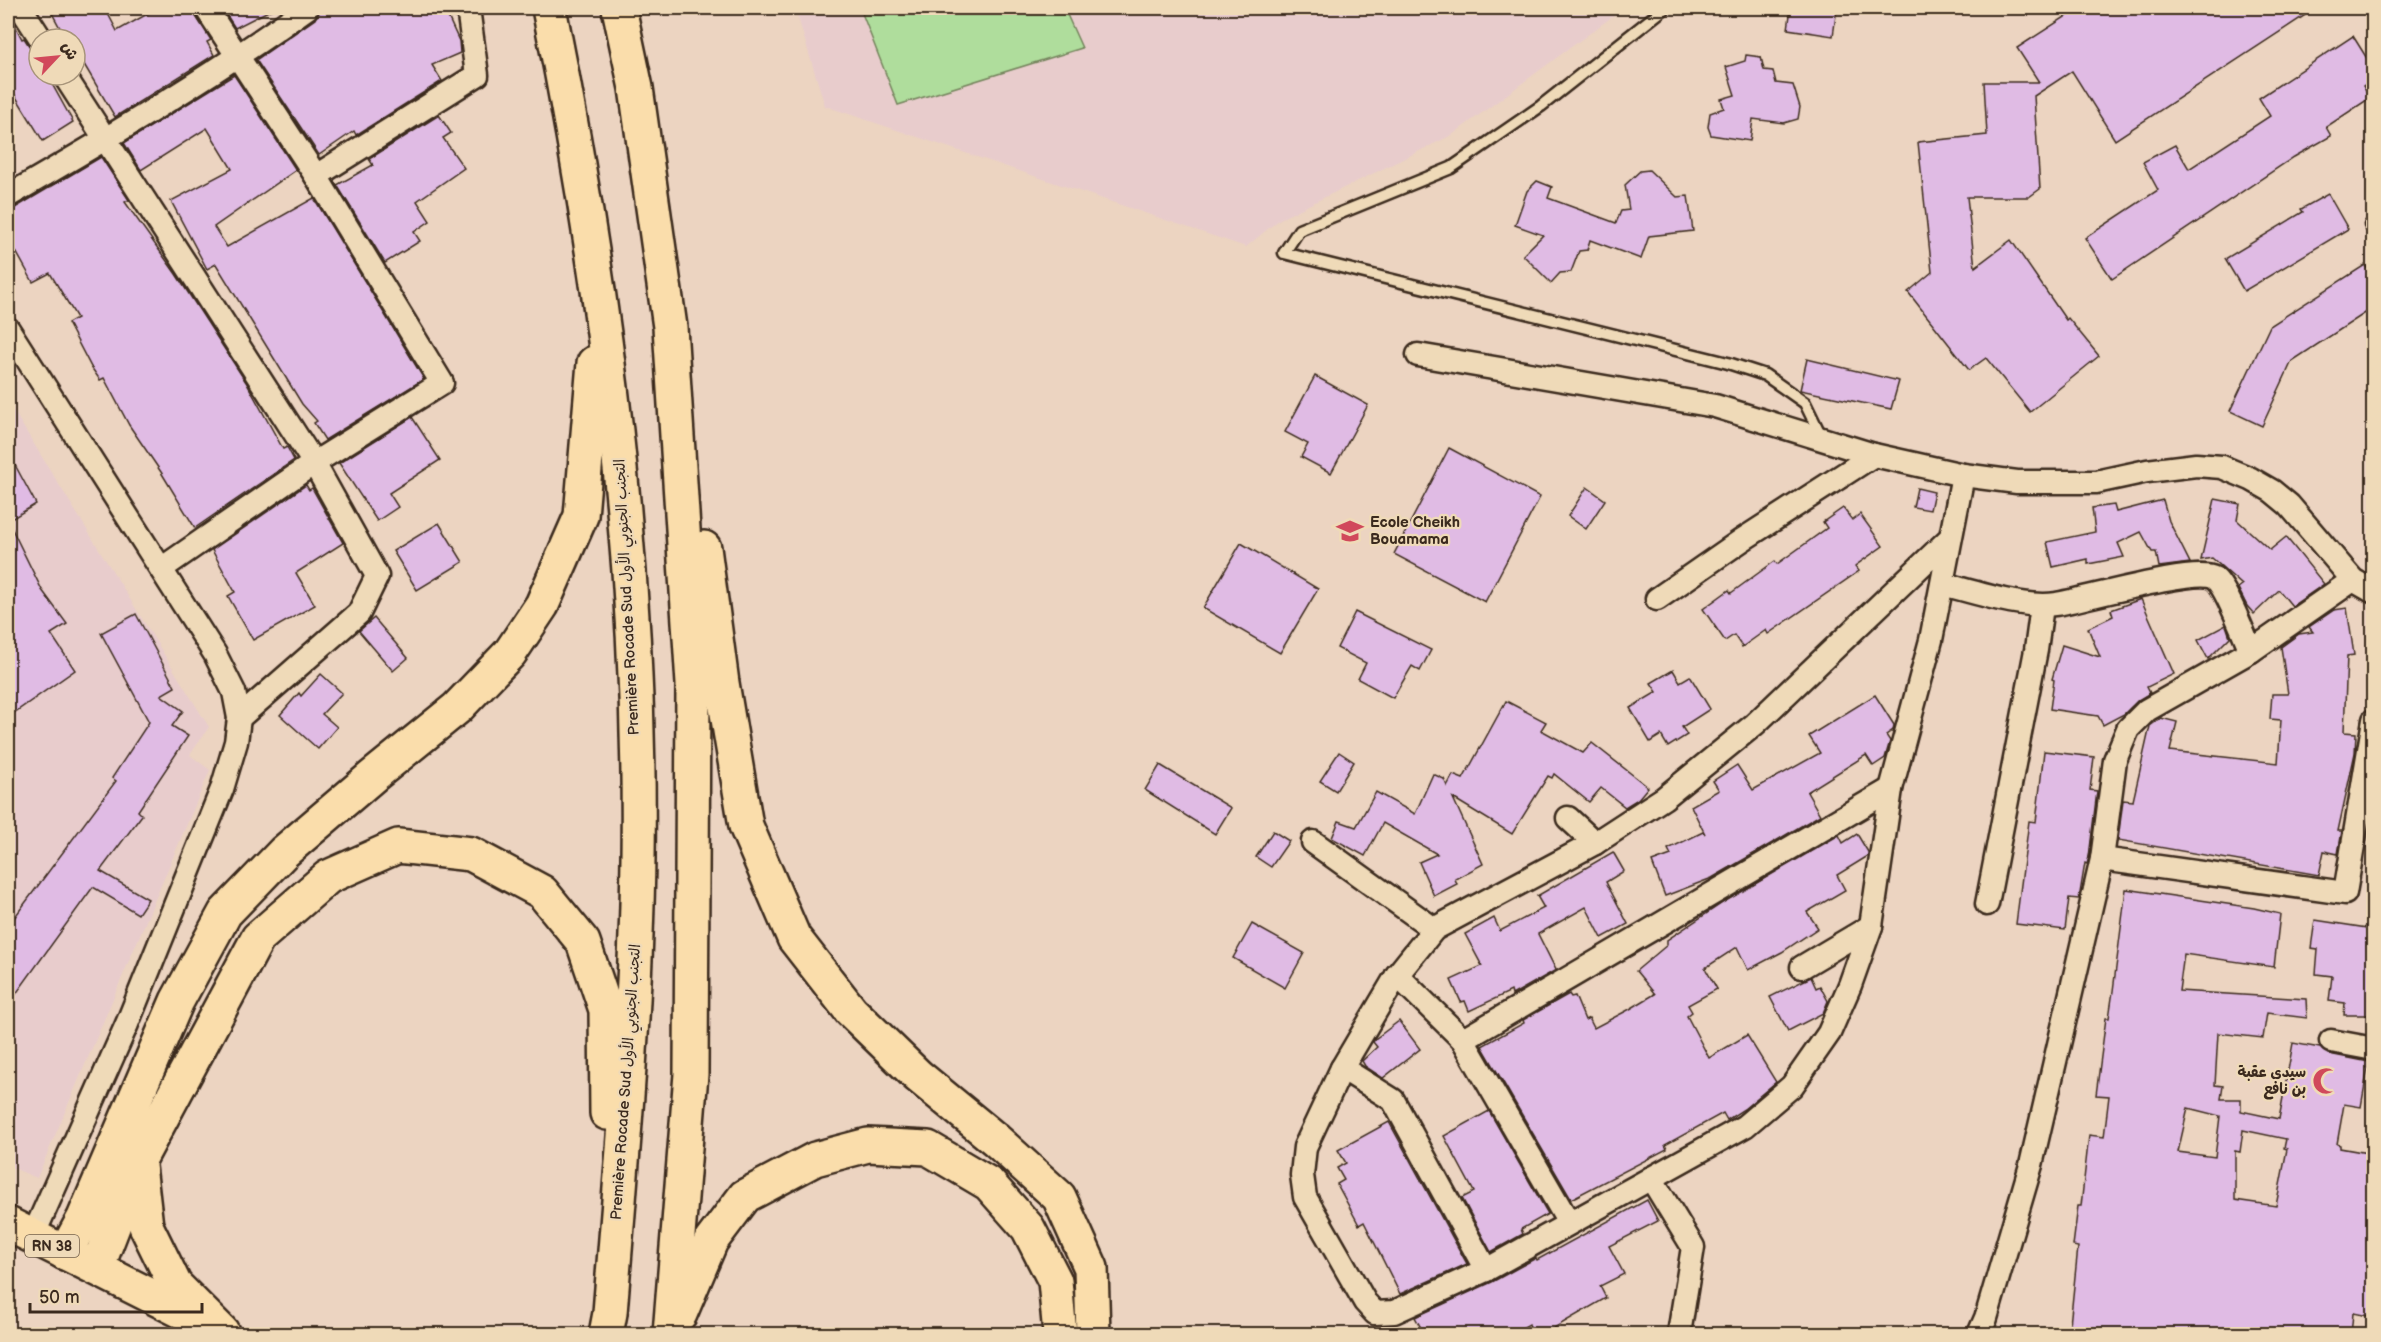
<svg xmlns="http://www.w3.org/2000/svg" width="2381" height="1342" font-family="'Balsamiq Sans','Playpen Sans Arabic',sans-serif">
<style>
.built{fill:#e8cccc}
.green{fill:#afdd9c;stroke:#75845d;stroke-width:1.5}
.building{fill:#e0bbe4;stroke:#3b2a1e;stroke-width:1.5;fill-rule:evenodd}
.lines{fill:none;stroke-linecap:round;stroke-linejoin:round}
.service-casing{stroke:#3b2a1e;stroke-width:15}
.minor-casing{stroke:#3b2a1e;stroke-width:27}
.primary-casing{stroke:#3b2a1e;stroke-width:38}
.motorway-casing{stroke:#3b2a1e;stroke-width:38}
.service{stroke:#efdab8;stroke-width:10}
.minor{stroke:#efdab8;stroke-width:22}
.primary{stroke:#faddab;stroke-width:33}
.motorway{stroke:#faddab;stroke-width:33}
.labels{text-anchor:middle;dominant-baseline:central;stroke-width:4.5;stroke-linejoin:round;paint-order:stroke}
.shield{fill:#efdab8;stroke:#715f4c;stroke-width:1.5}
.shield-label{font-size:14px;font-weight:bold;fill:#3b2a1e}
.poi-label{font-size:15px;font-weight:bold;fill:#3b2a1e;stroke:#efdab8;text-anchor:start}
.street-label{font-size:15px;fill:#3b2a1e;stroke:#efdab8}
</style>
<rect width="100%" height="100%" fill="#ecd4c1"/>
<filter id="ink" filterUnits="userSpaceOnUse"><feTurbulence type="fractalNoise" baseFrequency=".0167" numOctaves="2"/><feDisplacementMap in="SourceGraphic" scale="12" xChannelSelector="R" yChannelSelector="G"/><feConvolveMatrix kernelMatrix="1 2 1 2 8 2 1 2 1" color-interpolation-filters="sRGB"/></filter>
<g filter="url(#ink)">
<!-- built -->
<g class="built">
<polygon points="795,8 1624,8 1452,135 1280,219 1246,247 825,106"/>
<polygon points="8,402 209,727 190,755 210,770 37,1178 8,1166"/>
</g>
<!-- green -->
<polygon class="green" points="860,8 1064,8 1082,48 898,105"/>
<!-- building -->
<g class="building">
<polygon points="63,8 105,8 117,31 158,8 193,8 195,15 211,40 207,42 214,55 115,117 75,49 75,39 66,39 52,13"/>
<polygon points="222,8 274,8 235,28"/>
<polygon points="320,8 444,8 459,41 460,53 432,65 442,81 356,135 354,131 319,155 256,60 315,19"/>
<polygon points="1791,8 1837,8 1833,36 1788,29"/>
<polygon points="2079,8 2316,8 2115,140 2072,71 2034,96 2040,189 2029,197 1967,197 1975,267 2011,240 2066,320 2068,318 2099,356 2030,412 1986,358 1969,370 1908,292 1932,272 1918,142 1987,135 1984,82 2039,82 2017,48"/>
<polygon points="8,12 22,39 24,38 39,61 39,75 47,75 73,122 43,141 8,84"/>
<polygon points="2353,36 2373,68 2373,79 2363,86 2370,98 2326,127 2331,136 2294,157 2112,279 2085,238 2158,190 2143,162 2175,145 2189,169 2270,116 2259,98"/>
<polygon points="1746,55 1761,57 1764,70 1773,71 1776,83 1793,85 1800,107 1798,119 1784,123 1753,119 1750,141 1711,135 1708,127 1710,113 1724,108 1721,99 1735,95 1726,67 1745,61"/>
<polygon points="234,75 296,170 214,227 227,247 314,198 424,379 325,440 314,423 317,421 302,404 216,264 207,269 171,201 232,169 207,128 141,170 124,143"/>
<polygon points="439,115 451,133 443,138 464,168 417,201 430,221 414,232 420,241 385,263 337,185 373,165 369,159"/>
<polygon points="101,157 129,200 125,202 176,274 246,382 283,449 287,447 294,460 195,528 161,472 129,425 104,378 100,380 91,367 68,323 77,318 50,273 33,282 8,237 8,209 15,208"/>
<polygon points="1649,170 1677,197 1688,196 1693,231 1649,236 1641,259 1590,240 1587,250 1579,251 1571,272 1560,273 1551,283 1523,255 1543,235 1515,225 1527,191 1537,181 1552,187 1548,198 1616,223 1621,211 1629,210 1625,185 1640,171"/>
<polygon points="2328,194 2348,229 2244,291 2225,259 2303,212 2301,209"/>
<polygon points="2365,265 2373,278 2373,308 2292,361 2262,426 2230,411 2270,326"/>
<polygon points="1807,359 1899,381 1891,409 1800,390"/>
<polygon points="1315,376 1368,405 1331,473 1301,457 1308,444 1285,432"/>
<polygon points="412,417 440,460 389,493 398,507 377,521 339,463"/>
<polygon points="1449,448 1540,497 1485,602 1394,554"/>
<polygon points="8,452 36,504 8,521"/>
<polygon points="306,485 309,490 312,488 343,543 296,573 315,605 253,640 228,596 235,592 212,550"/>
<polygon points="1587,487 1605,500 1586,529 1568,516"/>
<polygon points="1917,488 1934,492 1930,510 1913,507"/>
<polygon points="2215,499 2240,504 2237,520 2270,550 2286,537 2324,584 2292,606 2279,590 2254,614 2247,606 2238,588 2242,585 2212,558 2201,560"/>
<polygon points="2163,500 2169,521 2190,563 2159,567 2156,552 2152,552 2141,532 2118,543 2124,557 2088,564 2088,559 2053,567 2047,542 2095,532 2092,508 2114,505 2116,512"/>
<polygon points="1843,508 1852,520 1860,514 1883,546 1855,566 1859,571 1768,634 1766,630 1742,647 1734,635 1725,641 1703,609 1729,590 1731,593 1775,561 1777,564 1827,528 1823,522"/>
<polygon points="8,521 42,590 67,624 51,634 75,670 8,717"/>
<polygon points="439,523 463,562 417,590 393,551"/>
<polygon points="1241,543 1318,589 1280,653 1203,608"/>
<polygon points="2141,599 2174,674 2147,687 2150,693 2138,700 2124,714 2103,725 2098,716 2050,709 2054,680 2052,679 2062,645 2100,657 2088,628 2113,616 2111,610"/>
<polygon points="2347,608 2354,655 2347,656 2344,732 2356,733 2355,753 2338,831 2342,831 2338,854 2324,851 2319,875 2118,840 2123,800 2133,801 2150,726 2161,718 2177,722 2170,751 2278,763 2281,720 2270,719 2272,694 2288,694 2281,647 2299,634 2313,632 2309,627 2334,610"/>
<polygon points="1355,612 1431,650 1420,671 1412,666 1393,698 1358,679 1366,663 1337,648"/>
<polygon points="136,614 175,687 161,695 183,711 172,726 188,736 138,811 142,815 100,871 148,899 138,914 93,887 8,1005 8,926 116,781 112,778 149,722 101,633"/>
<polygon points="374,618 408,658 393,671 359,631"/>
<polygon points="2226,625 2230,637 2208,659 2198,640"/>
<polygon points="1673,670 1680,682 1690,676 1710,709 1682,727 1687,735 1668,747 1661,735 1650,742 1630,708 1657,692 1651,683"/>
<polygon points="321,674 342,693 322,714 337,727 318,749 280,715 299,693 301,696"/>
<polygon points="1875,695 1894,725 1893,730 1886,735 1890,741 1885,758 1873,766 1866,755 1807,792 1820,815 1712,878 1665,896 1652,862 1671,855 1668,849 1703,832 1705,834 1691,806 1719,790 1713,781 1737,765 1753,790 1820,753 1809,736"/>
<polygon points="1506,701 1546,722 1541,730 1583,753 1592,743 1648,787 1638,799 1625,807 1601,788 1589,802 1554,774 1552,778 1548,776 1512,834 1453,798 1483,864 1455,879 1457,884 1434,896 1419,862 1437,854 1383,823 1365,856 1332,838 1339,821 1356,827 1376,792 1415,814 1433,774 1444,779 1447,786 1453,775 1463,779"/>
<polygon points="2044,751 2094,757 2090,790 2097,791 2089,857 2087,864 2085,863 2079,899 2069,898 2065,930 2016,924 2029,821 2036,822"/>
<polygon points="1339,752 1354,762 1336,791 1320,781"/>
<polygon points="1160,765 1231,808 1215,834 1145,790"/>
<polygon points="1273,831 1289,841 1271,867 1256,857"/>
<polygon points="1857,834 1868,852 1868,856 1837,875 1845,890 1807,912 1818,928 1782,952 1748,970 1737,947 1705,968 1717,989 1688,1005 1692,1012 1687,1016 1709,1058 1747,1035 1776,1082 1744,1109 1727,1120 1723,1113 1665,1145 1667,1149 1571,1199 1482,1046 1524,1023 1523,1020 1569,994 1571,997 1575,996 1585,1020 1589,1018 1594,1028 1630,1009 1655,994 1636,971 1667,945 1667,940 1724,902 1839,835 1843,843"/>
<polygon points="1613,852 1624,871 1606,882 1628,924 1602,938 1586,907 1538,934 1556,970 1512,995 1511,991 1469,1011 1465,1001 1461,1002 1451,980 1482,966 1465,934 1494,918 1500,931 1544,908 1537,896"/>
<path d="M2126,889L2254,908L2280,914L2274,967L2184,954L2179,991L2306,999L2307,1018L2267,1013L2263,1038L2218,1033L2215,1085L2223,1086L2221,1099H2241V1111L2279,1119L2293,1043L2320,1048L2329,1054L2369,1062L2361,1107L2344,1104L2337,1144L2340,1145V1148L2373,1154V1317L2353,1313L2351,1335H2069L2078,1247L2073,1246L2078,1206H2081L2089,1135L2104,1137L2109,1096L2096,1095L2106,1018H2109L2113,991ZM2188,1108L2220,1116L2215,1157L2178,1152ZM2243,1130L2286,1139L2284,1148L2287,1149L2276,1206L2235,1200V1151L2240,1152Z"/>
<polygon points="2315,920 2373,929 2373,1015 2344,1015 2345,1003 2329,1001 2332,976 2316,974 2318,949 2311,948"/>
<polygon points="1252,924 1304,953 1285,988 1233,958"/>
<polygon points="1811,977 1816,988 1820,986 1828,1001 1823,1013 1788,1031 1770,997"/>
<polygon points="1399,1021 1420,1049 1383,1078 1365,1066 1362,1061 1377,1047 1373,1042 1375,1039"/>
<polygon points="1489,1111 1548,1214 1521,1229 1523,1234 1491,1252 1462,1198 1474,1192 1444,1136"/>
<polygon points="1389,1122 1467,1264 1400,1294 1364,1222 1359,1225 1337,1184 1344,1180 1337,1168 1346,1163 1338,1150"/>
<polygon points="1647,1200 1658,1221 1609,1246 1624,1274 1600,1286 1606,1298 1542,1335 1533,1335 1529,1324 1510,1335 1425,1335 1415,1317 1492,1282 1536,1258 1537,1260"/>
</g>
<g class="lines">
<defs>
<g id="service">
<polyline points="1665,8 1541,106 1451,168 1299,230 1284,253 1728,363 1765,375 1805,403 1822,438"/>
<polyline points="2370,225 2374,230"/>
</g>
<g id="minor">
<polyline points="21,8 41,39"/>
<polyline points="64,75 314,463 377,576 359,613 239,718"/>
<polyline points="316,176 477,75 468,8"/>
<path d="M8,196C110,137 211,77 307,8"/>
<polyline points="8,329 215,654 234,692 239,718 236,742 222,789 127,1024 33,1236"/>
<polyline points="1418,355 1715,406 1874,455 1963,475 2017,482 2096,482 2147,471 2196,465 2222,467 2251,479 2272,491 2289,505 2353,580 2374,592"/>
<polyline points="1949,539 1755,724 1664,798 1595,843 1434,929 1397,975 1342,1068 1305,1147 1302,1175 1305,1197 1365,1302 1375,1313 1394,1312 1486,1270 1745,1126 1792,1086 1829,1033 1850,985 1871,926 1891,789 1931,640 1963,475"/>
<polyline points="161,569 314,463 442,383 316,176 206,8"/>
<path d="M1943,584C1974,592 2025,609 2056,604C2083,600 2195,567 2214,578C2225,585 2245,637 2251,651"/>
<polyline points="1657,599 1742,540 1874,455"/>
<polyline points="1568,818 1595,843"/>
<polyline points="1313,842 1434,929"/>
<polyline points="2102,859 2115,760 2128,729 2147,710 2251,651 2353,580"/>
<polyline points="1987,904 2036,650 2042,606"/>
<polyline points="1802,967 1871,926"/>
<polyline points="1397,975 1463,1040 1569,1223"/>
<polyline points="1463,1040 1891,789"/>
<polyline points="2331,1041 2374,1049"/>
<polyline points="1342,1068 1393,1100 1486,1270"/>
<polyline points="1651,1178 1693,1247 1679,1334"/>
<polyline points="1979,1334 1986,1318 2031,1165 2102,859 2345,893 2374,720"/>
</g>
<polyline id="primary" points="8,1224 215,1328"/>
<g id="motorway">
<path d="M549,8C605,287 642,573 638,858C636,1010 622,1161 610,1313L606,1334"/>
<polyline points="619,8 636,88 670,327 693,684 691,1074 670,1334"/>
<polyline points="704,548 722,683 746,826 794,938 851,1011 918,1076 996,1140 1059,1197 1091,1268 1093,1334"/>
<polyline points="139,1166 146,1226 175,1285 222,1332"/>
<polyline points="65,1253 84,1218 177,1001 225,913 284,852 373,776 457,708 510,653 542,605 581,516 594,363"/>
<polyline points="97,1268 138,1162 258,938 328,877 398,846 471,854 542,892 583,942 606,1010 607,1113"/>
<polyline points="680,1314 711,1241 745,1196 815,1159 868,1145 928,1148 989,1184 1028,1228 1055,1281 1060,1334"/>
</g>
</defs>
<!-- service casing -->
<use href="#service" class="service-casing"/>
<!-- minor casing -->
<use href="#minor" class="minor-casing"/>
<!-- primary casing -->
<use href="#primary" class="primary-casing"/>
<!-- motorway casing -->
<use href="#motorway" class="motorway-casing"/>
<!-- service -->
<use href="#service" class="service"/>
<!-- minor -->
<use href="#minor" class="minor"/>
<!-- primary -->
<use href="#primary" class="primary"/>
<!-- motorway -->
<use href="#motorway" class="motorway"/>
</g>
</g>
<!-- icons -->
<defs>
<symbol id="school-bare" viewBox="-9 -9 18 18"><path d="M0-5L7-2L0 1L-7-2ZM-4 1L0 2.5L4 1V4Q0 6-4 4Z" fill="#d1495b" stroke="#efdab8" stroke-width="2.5" paint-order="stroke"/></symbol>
<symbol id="mosque-bare" viewBox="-9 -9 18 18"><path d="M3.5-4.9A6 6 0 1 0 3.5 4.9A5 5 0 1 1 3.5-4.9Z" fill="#d1495b" stroke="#efdab8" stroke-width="2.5" paint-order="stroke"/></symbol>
</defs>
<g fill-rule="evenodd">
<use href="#school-bare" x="1331" y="512" width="38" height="38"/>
<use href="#mosque-bare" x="2307" y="1062" width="38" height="38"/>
</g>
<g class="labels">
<!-- shield labels -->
<rect class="shield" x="25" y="1235" width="54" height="22" rx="4.5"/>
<g class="shield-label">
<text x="52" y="1246">RN 38</text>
</g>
<!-- poi labels -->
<g class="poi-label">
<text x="1370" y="522">Ecole Cheikh<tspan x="1370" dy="17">Bouamama</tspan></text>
<text x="2306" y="1072" text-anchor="end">سيدي عقبة<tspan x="2306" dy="17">بن نافع</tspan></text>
</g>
<!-- street labels -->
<g class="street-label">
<text transform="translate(627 597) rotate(-93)">Première Rocade Sud التجنب الجنوبي الأول</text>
<text transform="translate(626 1082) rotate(-86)">Première Rocade Sud التجنب الجنوبي الأول</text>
</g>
</g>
<!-- margin -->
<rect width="2381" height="1342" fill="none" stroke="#efdab8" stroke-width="30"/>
<rect x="15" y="15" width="2351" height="1312" fill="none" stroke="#3b2a1e" stroke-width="2" filter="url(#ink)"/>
<!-- north arrow -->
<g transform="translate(57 57) rotate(64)"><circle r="28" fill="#efdab8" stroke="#a7947a" stroke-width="1.5"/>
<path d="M0-4.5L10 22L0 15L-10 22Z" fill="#d1495b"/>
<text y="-9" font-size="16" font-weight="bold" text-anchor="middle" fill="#3b2a1e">ش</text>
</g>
<!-- scale -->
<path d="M30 1303v9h172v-9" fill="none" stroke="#3b2a1e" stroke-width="3"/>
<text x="39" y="1303" font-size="18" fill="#3b2a1e" stroke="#efdab8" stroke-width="4.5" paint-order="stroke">50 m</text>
</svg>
